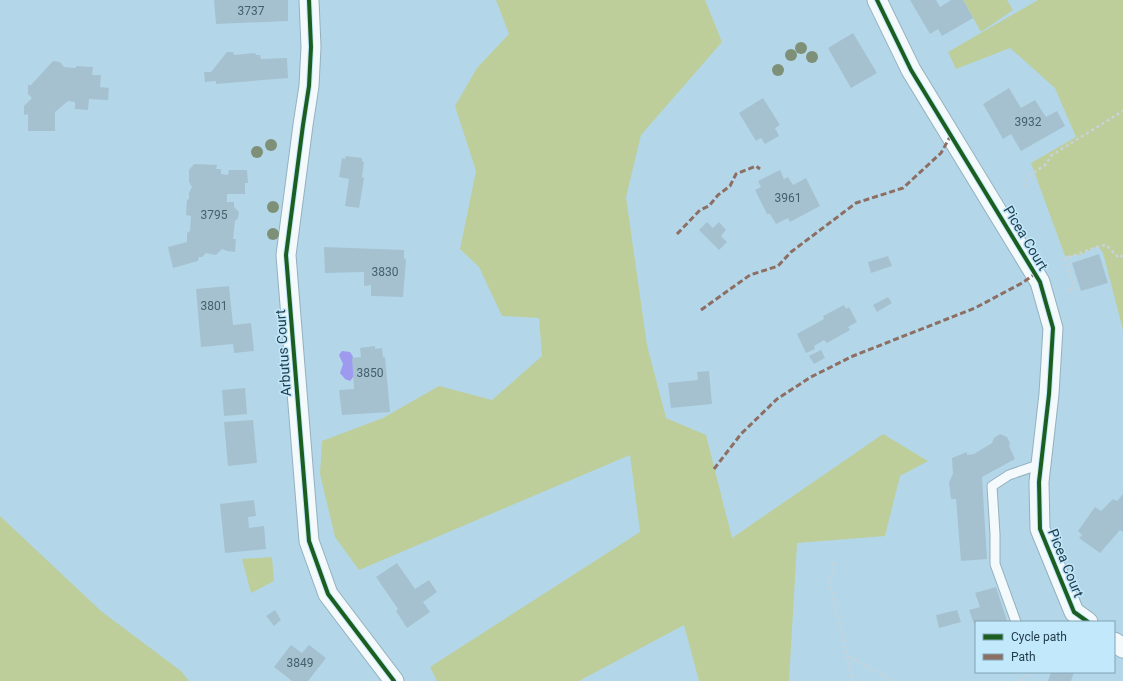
<svg xmlns="http://www.w3.org/2000/svg" width="1123" height="681" font-family="Roboto,sans-serif">
<style>
.green{fill:#bdce9b}
.water{fill:#9d9aef}
.building{fill:#a5c1cf}
.lines{fill:none;stroke-linecap:round;stroke-linejoin:round}
.lane-casing{stroke:#94b0be;stroke-width:11}
.street-casing{stroke:#94b0be;stroke-width:21}
.path{stroke:#c7d3d9;stroke-width:2.5;stroke-dasharray:3 3;stroke-linecap:butt}
.lane{stroke:#f4f9fc;stroke-width:9}
.street{stroke:#f4f9fc;stroke-width:19}
.quiet{stroke:#8d6e63;stroke-width:3;stroke-dasharray:6 3;stroke-linecap:butt}
.cycleway-casing{stroke:#c2e8fb;stroke-width:6}
.cycleway{stroke:#1b5e20;stroke-width:4}
.tree{fill:#7f9078}
.labels{text-anchor:middle;dominant-baseline:central;stroke-width:3;stroke-linejoin:round;paint-order:stroke}
.number-label{font-size:12px;fill:#44606d}
.street-label{font-size:14px;fill:#223d4a;stroke:#c2e8fb}
</style>
<rect width="100%" height="100%" fill="#b3d7e9"/>
<!-- green -->
<g class="green">
<polygon points="496,0 705,0 722,42 641,135 626,197 647,345 666,418 706,435 732,538 883,434 928,461 900,476 885,536 797,543 789,681 699,681 684,625 579,681 437,681 430,667 640,532 630,455 359,570 335,537 320,474 322,441 383,418 439,386 492,400 542,356 539,318 502,316 479,267 460,249 476,171 455,106 477,68 509,34"/>
<polygon points="963,0 1007,0 1013,10 981,32"/>
<polygon points="1038,0 1123,0 1123,330 1103,253 1098,246 1080,255 1065,256 1031,163 1076,137 1055,88 1010,48 956,69 948,52"/>
<polygon points="0,516 101,611 181,671 189,681 0,681"/>
<polygon points="272,557 274,581 251,593 242,559"/>
</g>
<!-- water -->
<path class="water" d="M342,351L350,352C356,359 358,374 350,381L345,379L340,373L343,364L339,355Z"/>
<!-- building -->
<g class="building">
<polygon points="214,0 288,0 288,21 216,24"/>
<polygon points="910,0 936,0 940,7 951,0 963,0 973,18 942,36 938,29 930,34"/>
<polygon points="853,33 877,73 851,88 828,48"/>
<polygon points="227,52 233,52 234,55 255,53 256,55 260,55 261,59 287,58 288,78 216,84 216,81 205,82 204,72 211,72"/>
<polygon points="53,61 60,62 64,67 76,68 76,66 93,67 92,75 101,75 100,87 109,88 108,100 89,99 88,110 75,109 75,102 68,101 55,112 55,131 28,131 28,114 24,115 24,106 32,98 28,94 28,85 31,85"/>
<polygon points="1009,88 1021,108 1035,100 1046,117 1057,111 1065,126 1021,151 1011,134 1003,139 983,104"/>
<polygon points="763,98 780,125 775,128 779,136 765,144 761,138 756,141 739,113"/>
<polygon points="346,156 362,158 362,161 364,162 362,177 364,178 359,208 345,206 349,179 339,177 342,158 345,159"/>
<polygon points="194,164 217,165 216,169 221,169 221,174 228,175 229,170 247,170 248,183 245,183 245,194 227,194 227,202 234,202 234,207 239,212 238,218 235,221 233,239 236,239 235,252 227,251 222,249 216,255 206,253 202,257 199,257 198,261 173,268 168,247 187,242 187,233 190,231 191,216 186,215 187,200 189,199 189,193 192,187 189,182 189,170"/>
<polygon points="780,170 784,179 788,177 793,185 806,178 820,206 790,222 788,218 776,224 770,214 767,214 755,190 761,187 758,181"/>
<polygon points="707,222 713,228 719,222 726,230 721,236 727,242 719,250 699,230"/>
<polygon points="324,247 404,250 404,258 406,260 403,297 371,296 371,285 364,286 364,272 325,273"/>
<polygon points="1099,254 1108,283 1081,291 1072,263"/>
<polygon points="888,256 892,266 871,273 868,262"/>
<polygon points="229,286 233,325 251,323 254,351 234,353 233,344 201,347 196,289"/>
<polygon points="888,297 892,303 877,312 873,305"/>
<polygon points="844,305 846,309 849,307 857,322 848,327 850,330 827,343 824,340 814,346 815,349 806,353 797,334 824,319 823,316"/>
<polygon points="375,346 375,349 382,348 383,357 385,357 390,412 342,415 339,390 354,389 352,358 361,357 360,348"/>
<polygon points="821,350 825,358 814,364 809,356"/>
<polygon points="709,371 712,404 671,408 668,383 698,380 697,372"/>
<polygon points="245,388 247,414 224,416 222,390"/>
<polygon points="253,420 257,463 228,466 224,422"/>
<polygon points="1000,434 1007,437 1010,443 1009,446 1015,459 982,477 987,559 961,561 956,499 951,499 949,482 953,474 952,458 967,452 967,455 974,454 992,443 994,438"/>
<polygon points="1123,494 1123,532 1120,530 1100,553 1079,538 1082,535 1078,531 1095,507 1101,511 1113,499 1117,501"/>
<polygon points="254,500 256,516 248,517 249,528 264,526 266,549 225,553 220,504"/>
<polygon points="397,563 415,589 429,580 437,592 423,602 430,612 407,628 396,611 398,609 376,577"/>
<polygon points="996,587 1007,621 1002,622 976,622 976,629 969,610 980,607 975,593"/>
<polygon points="275,610 281,620 274,626 266,616"/>
<polygon points="957,610 961,622 939,628 936,615"/>
<polygon points="291,645 302,653 309,645 326,658 308,681 292,681 274,667"/>
<polygon points="1051,672 1074,672 1071,681 1048,681"/>
</g>
<g class="lines">
<defs>
<polyline id="lane" points="1016,622 995,564 995,534 992,486 1009,475 1041,464"/>
<g id="street">
<polyline points="309,0 311,47 309,86 303,125 286,255 309,541 328,594 394,681"/>
<polyline points="877,0 911,70 1040,282 1053,328 1049,394 1039,482 1040,529 1074,612 1088,622"/>
<polyline points="1114,642 1123,648"/>
</g>
</defs>
<!-- lane casing -->
<use href="#lane" class="lane-casing"/>
<!-- street casing -->
<use href="#street" class="street-casing"/>
<!-- path -->
<g class="path">
<polyline points="1024,187 1028,177 1045,165 1052,155 1123,111"/>
<path d="M1068,290L1075,288L1065,258C1079,255 1092,247 1106,245L1119,258L1123,255"/>
<polyline points="834,563 830,583 853,681"/>
<polyline points="847,656 894,681"/>
<polyline points="1021,681 1030,672"/>
</g>
<!-- lane -->
<use href="#lane" class="lane"/>
<!-- street -->
<use href="#street" class="street"/>
<!-- quiet -->
<g class="quiet">
<polyline points="677,234 700,210 709,206 718,195 730,186 736,174 756,166 760,169"/>
<polyline points="701,310 750,275 778,266 791,252 856,203 903,188 941,153 951,135"/>
<polyline points="714,469 741,434 777,399 811,377 853,356 975,308 1022,283 1035,274"/>
</g>
<defs>
<g id="cycleway">
<polyline points="309,0 311,47 309,86 303,125 286,255 309,541 328,594 394,681"/>
<polyline points="877,0 911,70 1040,282 1053,328 1049,394 1039,482 1040,529 1074,612 1088,622"/>
</g>
</defs>
<!-- cycleway casing -->
<use href="#cycleway" class="cycleway-casing"/>
<!-- cycleway -->
<use href="#cycleway" class="cycleway"/>
</g>
<!-- trees -->
<g class="tree">
<circle cx="801" cy="48" r="6"/>
<circle cx="791" cy="55" r="6"/>
<circle cx="812" cy="57" r="6"/>
<circle cx="778" cy="70" r="6"/>
<circle cx="271" cy="145" r="6"/>
<circle cx="257" cy="152" r="6"/>
<circle cx="273" cy="207" r="6"/>
<circle cx="273" cy="234" r="6"/>
</g>
<g class="labels">
<!-- number labels -->
<g class="number-label">
<text x="251" y="11">3737</text>
<text x="1028" y="122">3932</text>
<text x="788" y="198">3961</text>
<text x="214" y="215">3795</text>
<text x="385" y="272">3830</text>
<text x="214" y="306">3801</text>
<text x="370" y="373">3850</text>
<text x="300" y="663">3849</text>
</g>
<!-- street labels -->
<g class="street-label">
<text transform="translate(1026 238) rotate(59)">Picea Court</text>
<text transform="translate(283 353) rotate(-94)">Arbutus Court</text>
<text transform="translate(1066 563) rotate(68)">Picea Court</text>
</g>
</g>
<!-- legend -->
<rect x="975" y="621" width="140" height="52" fill="#c2e8fb" stroke="#82a4b4"/>
<rect x="983" y="634" width="20" height="6" fill="#1b5e20" stroke="#82a4b4"/>
<text x="1011" y="641" font-size="12" fill="#223d4a">Cycle path</text>
<rect x="983" y="654" width="20" height="6" fill="#8d6e63" stroke="#82a4b4"/>
<text x="1011" y="661" font-size="12" fill="#223d4a">Path</text>
</svg>
